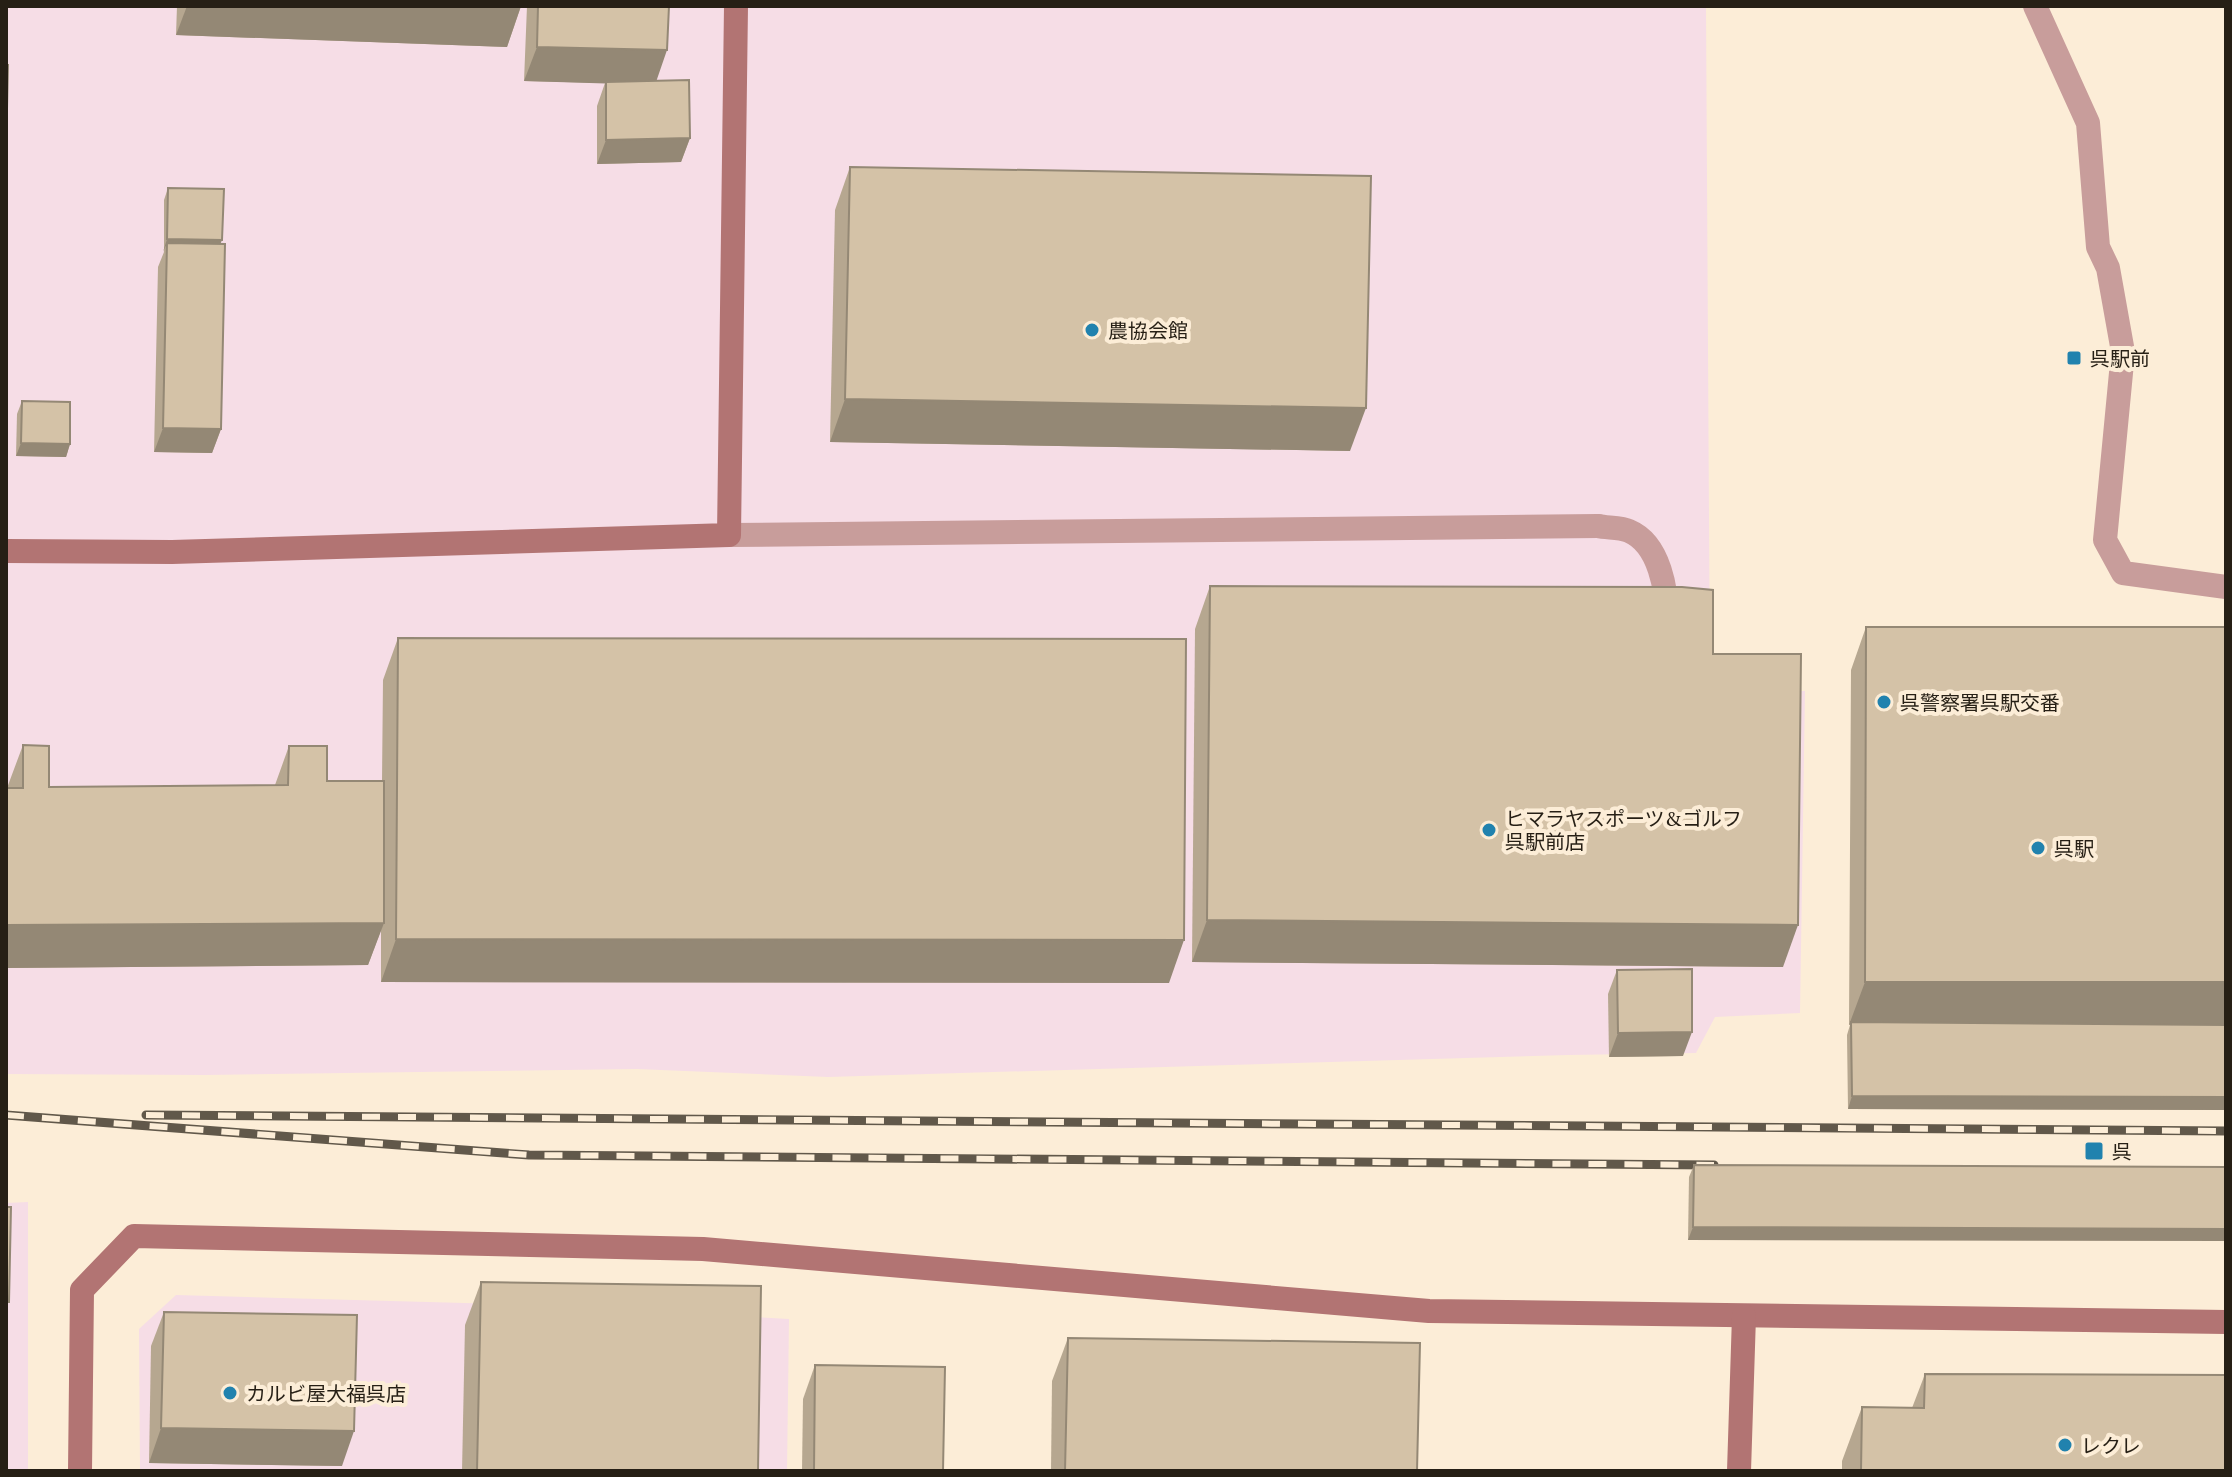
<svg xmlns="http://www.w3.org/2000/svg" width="2232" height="1477" font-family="'PT Serif','Noto Sans JP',serif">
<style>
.commercial{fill:#f6dde6}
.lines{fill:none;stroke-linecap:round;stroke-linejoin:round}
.lane{stroke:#c89d9b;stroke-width:24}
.street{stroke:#c89d9b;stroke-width:24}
.secondary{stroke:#b27473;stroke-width:24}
.rail-casing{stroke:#61584a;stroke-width:9}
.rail{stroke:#fcedd7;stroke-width:6;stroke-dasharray:18;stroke-linecap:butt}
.wall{fill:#b6a790}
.shaded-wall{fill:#948875}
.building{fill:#d4c2a7;stroke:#948875;stroke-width:2}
.poi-dot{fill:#2182ae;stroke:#fcedd7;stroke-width:3}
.labels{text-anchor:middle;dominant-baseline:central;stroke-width:8;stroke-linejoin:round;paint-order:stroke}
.poi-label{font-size:20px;fill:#261f15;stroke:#fcedd7;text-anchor:start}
</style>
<rect width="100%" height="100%" fill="#fcedd7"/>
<!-- commercial -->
<g class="commercial">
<polygon points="6,6 1706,6 1710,690 1805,691 1800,1013 1715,1017 1696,1053 1568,1055 828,1077 637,1069 205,1075 6,1074"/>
<polygon points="28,1202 28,1471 6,1471 6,1203"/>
<polygon points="176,1295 570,1306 789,1319 787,1471 140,1471 139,1329"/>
</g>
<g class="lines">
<!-- lane -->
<g class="lane">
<polyline points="2035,6 2088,123 2098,247 2108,268 2123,352 2105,540 2123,573 2226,587"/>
<path d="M1598,526C1607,528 1621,527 1629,531C1660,544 1667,591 1667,620"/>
</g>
<!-- street -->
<polyline class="street" points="729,535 1598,526"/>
<!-- secondary -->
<g class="secondary">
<polyline points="6,551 172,552 729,535 736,6"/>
<polyline points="80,1471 82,1290 134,1236 703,1249 1429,1311 2226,1322"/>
<polyline points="1739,1471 1744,1316"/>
</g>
<defs>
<g id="rail">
<polyline points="6,1115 529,1155 1714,1165"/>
<polyline points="146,1115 2226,1131"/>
</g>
</defs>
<!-- rail casing -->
<use href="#rail" class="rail-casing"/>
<!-- rail -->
<use href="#rail" class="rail"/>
</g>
<!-- wall -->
<g class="wall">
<polygon points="177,6 521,6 507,47 176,35"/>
<polygon points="527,6 669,6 656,81 690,138 681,162 597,164 597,106 605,83 524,81"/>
<polygon points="850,167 1350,451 830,442 835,210"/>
<polygon points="168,188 220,244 221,429 212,453 154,452 158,267 164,252 164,200"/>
<polygon points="22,401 70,444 66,457 16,456 17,414"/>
<polygon points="1210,586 1713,654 1783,967 1192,962 1195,629"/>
<polygon points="1866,627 2226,627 2226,1110 1848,1109 1847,1035 1850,1025 1849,1025 1851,670"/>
<polygon points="398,638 1169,983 381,982 381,930 368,965 6,968 6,788 7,788 23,745 49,787 275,785 289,746 327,781 382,781 383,680"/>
<polygon points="1617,970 1683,1056 1609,1057 1608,994"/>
<polygon points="1694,1165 2226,1167 1688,1240 1689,1177"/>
<polygon points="481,1282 758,1471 462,1471 465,1325"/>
<polygon points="164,1312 342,1466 149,1463 151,1346"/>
<polygon points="1068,1338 1417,1471 1051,1471 1052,1381"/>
<polygon points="815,1365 943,1471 802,1471 803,1399"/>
<polygon points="1925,1374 2226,1471 1842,1471 1842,1461 1862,1407 1912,1408"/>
</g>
<!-- shaded-wall -->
<g class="shaded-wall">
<polygon points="187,6 521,6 507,47 176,35"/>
<polygon points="537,47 667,50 655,85 524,81"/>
<polygon points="690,138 681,162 597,164 606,140"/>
<polygon points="167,239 222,240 217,252 167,243 163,252"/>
<polygon points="845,399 1366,408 1350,451 830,442"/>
<polygon points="163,428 221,429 212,453 154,452"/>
<polygon points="21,443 70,444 66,457 16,456"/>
<polygon points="1207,920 1798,925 1783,967 1192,962"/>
<polygon points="384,923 368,965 6,968 6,925"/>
<polygon points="396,939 1184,940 1169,983 381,982"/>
<polygon points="1865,982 2226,982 2226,1025 1851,1022 1849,1025"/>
<polygon points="1692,1032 1683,1056 1609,1057 1618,1033"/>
<polygon points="1852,1096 2226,1097 2226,1110 1848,1109"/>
<polygon points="1693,1227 2226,1229 2226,1241 1688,1240"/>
<polygon points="161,1428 354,1431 342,1466 149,1463"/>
</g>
<!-- building -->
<g class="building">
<polygon points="538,6 669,6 667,50 537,47"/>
<polygon points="6,65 8,65 6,153"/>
<polygon points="689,80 690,138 606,140 606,82"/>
<polygon points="850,167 1371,176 1366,408 845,399"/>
<polygon points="168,188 224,189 222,240 167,239"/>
<polygon points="167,243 225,244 221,429 163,428"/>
<polygon points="22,401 70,402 70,444 21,443"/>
<polygon points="1210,586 1682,587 1713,590 1713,654 1801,654 1798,925 1207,920"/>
<polygon points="1866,627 2226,627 2226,982 1865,982"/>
<polygon points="398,638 1186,639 1184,940 396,939"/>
<polygon points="23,745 49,746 49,787 288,785 289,746 327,746 327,781 384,781 384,923 6,925 6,788 23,788"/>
<polygon points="1692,969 1692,1032 1618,1033 1617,970"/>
<polygon points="1851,1022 2226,1025 2226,1097 1852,1096"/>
<polygon points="1694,1165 2226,1167 2226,1229 1693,1227"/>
<polygon points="6,1207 11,1207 9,1302 6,1302"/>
<polygon points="481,1282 761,1286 758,1471 477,1471"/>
<polygon points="164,1312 357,1315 354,1431 161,1428"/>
<polygon points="1068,1338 1420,1343 1417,1471 1065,1471"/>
<polygon points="815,1365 945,1367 943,1471 814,1471"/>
<polygon points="1925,1374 2226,1375 2226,1471 1861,1471 1862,1407 1924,1408"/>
</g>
<!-- markers -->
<g class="poi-dot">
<circle cx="1092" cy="330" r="8"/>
<rect x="2066" y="350" width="16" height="16" rx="4"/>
<circle cx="1884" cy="702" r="8"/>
<circle cx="1489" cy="830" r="8"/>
<circle cx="2038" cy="848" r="8"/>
<rect x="2084" y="1141" width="20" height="20" rx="4"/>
<circle cx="230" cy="1393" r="8"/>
<circle cx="2065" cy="1445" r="8"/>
</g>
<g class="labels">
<!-- poi labels -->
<g class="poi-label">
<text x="1108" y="330">農協会館</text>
<text x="2090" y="358">呉駅前</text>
<text x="1900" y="702">呉警察署呉駅交番</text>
<text x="1505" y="818">ヒマラヤスポーツ&amp;ゴルフ<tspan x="1505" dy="23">呉駅前店</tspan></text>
<text x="2054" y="848">呉駅</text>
<text x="2112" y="1151">呉</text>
<text x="246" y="1393">カルビ屋大福呉店</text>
<text x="2081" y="1445">レクレ</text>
</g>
</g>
<!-- border -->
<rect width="2232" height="1477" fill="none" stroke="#261f15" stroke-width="16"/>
</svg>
